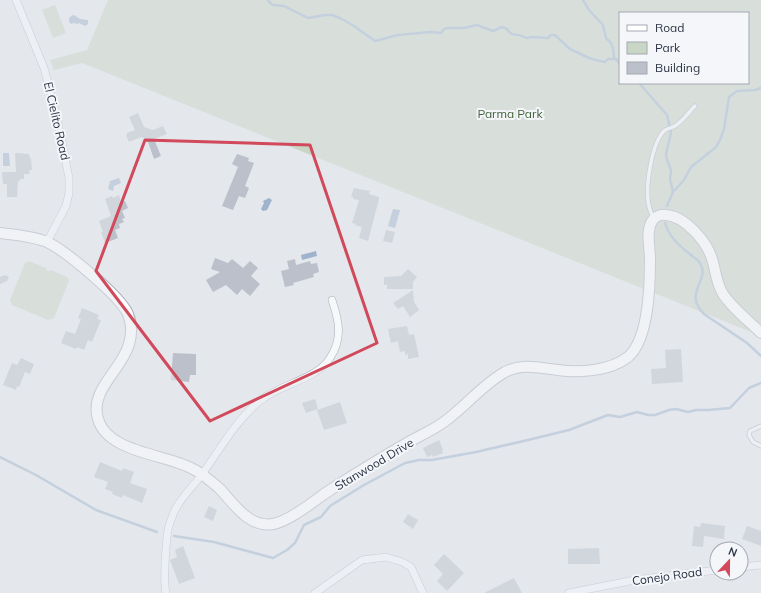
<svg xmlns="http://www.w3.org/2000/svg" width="761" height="593" font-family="Mulish,sans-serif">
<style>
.green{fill:#c9d6c5;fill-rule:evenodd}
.water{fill:#9fb4cc}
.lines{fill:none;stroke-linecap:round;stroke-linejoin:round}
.stream{stroke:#9fb4cc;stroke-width:2.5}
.building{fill:#bbc0ca}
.lane-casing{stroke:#a9aeb7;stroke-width:5}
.street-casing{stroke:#a9aeb7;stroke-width:8}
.secondary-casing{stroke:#a9aeb7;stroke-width:12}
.lane{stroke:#f7f8fa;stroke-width:3.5}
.street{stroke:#f7f8fa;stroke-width:7}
.secondary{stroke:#fff;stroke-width:10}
.marked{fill:none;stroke:#d1495b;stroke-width:3;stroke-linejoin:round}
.labels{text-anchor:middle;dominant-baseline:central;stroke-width:4;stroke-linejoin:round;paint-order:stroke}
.park-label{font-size:12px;fill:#3f6138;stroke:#f4f6f9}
.street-label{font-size:12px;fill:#2b3445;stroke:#f4f6f9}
</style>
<rect width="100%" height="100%" fill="#e4e7ec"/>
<!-- green -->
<g class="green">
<path d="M108,0H761V336L82,63L54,70L50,60L87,50ZM620,13H748V83H620Z"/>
<polygon points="55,5 66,33 53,38 42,10"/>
<polygon points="29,261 46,268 47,271 51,270 67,277 69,281 54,318 48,320 12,305 10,300 25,263"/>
</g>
<!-- water -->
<g class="water">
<path d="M74,15L80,19L88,20V24L85,26L79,23L77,24L74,23L71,24C67,20 69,16 74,15Z"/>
<polygon points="3,153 9,153 10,166 3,166"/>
<polygon points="119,178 121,183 114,186 113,191 108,189 110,181"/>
<polygon points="269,198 272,200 267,210 263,211 261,209 264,203 263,201"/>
<polygon points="393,209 400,210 395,228 388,226"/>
<polygon points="316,251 317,256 302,260 301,255"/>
</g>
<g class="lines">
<!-- stream -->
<g class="stream">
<path d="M268,0L270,3L273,5L284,6L308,18L325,15H332L340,18L354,26L375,41L398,35L430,32L441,33L444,29L448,28H464L477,25L493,31L502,27L507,29C511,35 512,34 518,35C521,35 524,37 527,38L532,37L548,38L551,35H555L570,49L589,58L600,61L605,62L608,59H616"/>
<polyline points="583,0 589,10 603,25 606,38 611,43 613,48 614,57 620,64"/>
<polyline points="639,83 667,115 671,133 666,154 667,160 671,170 670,179 673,192 667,206"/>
<polyline points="673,192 684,180 691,167 716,147 720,140 724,129 729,97 737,91 755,90 761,88"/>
<path d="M665,223C669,237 679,246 690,254C694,258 699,260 701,265C709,281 683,293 704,314L747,343L761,356"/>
<polyline points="0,457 36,475 96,510 157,532"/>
<polyline points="174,536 214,542 273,558 287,550 295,543 304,525 321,517 330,506 364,485 405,463 419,460 432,460 476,452 528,440 569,430 608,415 620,417 637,412 648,415 655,415 669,410 676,409 688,412 696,410 708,410 730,408 749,388 761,383"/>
</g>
</g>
<!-- building -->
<g class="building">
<polygon points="138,113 144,127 153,130 163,126 167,134 154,139 161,156 154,159 147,139 141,137 129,142 126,135 127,135 127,133 135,130 129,117"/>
<polygon points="15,153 29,154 30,159 31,158 32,170 29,170 30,174 24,174 24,179 20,179 20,181 18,181 17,197 7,197 7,184 3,184 2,172 16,172"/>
<polygon points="237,154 249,158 248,161 254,163 245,186 249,188 245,198 239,196 233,210 222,206 238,167 232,164"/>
<polygon points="354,188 370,191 369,194 379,197 379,199 368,241 359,238 362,227 355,225 356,224 352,223 359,200 353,199 353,197 351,196"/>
<polygon points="119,195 121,202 125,201 128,208 122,211 125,218 122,219 124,222 119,224 120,228 115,230 118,238 105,243 101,232 103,232 99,221 111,216 105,199 112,196 113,198"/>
<polygon points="386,230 395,232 392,243 383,241"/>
<polygon points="215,258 228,263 232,259 243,268 250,261 258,268 251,276 260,284 250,296 242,289 237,295 226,285 213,292 206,280 220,272 211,269"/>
<polygon points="295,259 296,265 310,261 311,264 317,263 319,272 313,274 314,277 293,283 294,285 285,287 281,271 289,269 287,261"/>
<polygon points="408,269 417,277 413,282 413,289 387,289 387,285 384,285 384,277 401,276"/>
<polygon points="5,275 9,277 7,281 0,284 0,277"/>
<polygon points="413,290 414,302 419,310 410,317 403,306 398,309 393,303"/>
<polygon points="82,308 99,315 97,319 101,320 92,342 88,340 84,350 77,347 76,349 61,343 66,331 75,334 81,319 78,318"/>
<polygon points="407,326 409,335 414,334 419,357 408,359 408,354 405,355 405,351 400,352 398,341 391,343 388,329"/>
<polygon points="681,349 683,382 652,384 651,369 666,368 665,350"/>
<polygon points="173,353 196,354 196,375 190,375 189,382 171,380"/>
<polygon points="21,358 34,364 30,374 25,372 19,387 17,386 16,390 3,385 12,363 17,365"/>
<polygon points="315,399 318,409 306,413 302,403"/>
<polygon points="340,402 347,423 324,430 317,410"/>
<polygon points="439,440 443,450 442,450 443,453 433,457 432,455 427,457 423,448"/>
<polygon points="100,462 122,471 123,468 134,472 130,483 147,489 142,503 123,495 122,498 112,494 113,492 105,489 108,482 94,477"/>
<polygon points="209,506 217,510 213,521 204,517"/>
<polygon points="408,514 418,520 413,529 403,522"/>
<polygon points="701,523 725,526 724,539 704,536 703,547 692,546 694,526 700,527"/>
<polygon points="747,526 761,531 761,546 742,539"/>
<polygon points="183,546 195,578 179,584 170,560 177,557 175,550"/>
<polygon points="599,548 600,564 568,564 568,549"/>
<polygon points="444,554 464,573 447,591 437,581 443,574 434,565"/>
<polygon points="514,578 522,593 484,593"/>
</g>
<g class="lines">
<defs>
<g id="lane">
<path d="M653,218C651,212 648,206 648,200C646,183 652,143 664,131C667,128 672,128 675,126C683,121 689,112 695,106"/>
<polyline points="761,426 750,431 749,435 753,442 761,446"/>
</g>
<g id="street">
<polyline points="16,0 44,68 56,113 69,178 69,193 66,206 47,242"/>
<polyline points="741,567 761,565"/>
<path d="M166,593C163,581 166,543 168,530C169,524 172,518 174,512C181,497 193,487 203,473C221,448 236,420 261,400C281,384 317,379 330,358C343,338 339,321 332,300"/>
<polyline points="315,593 362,560 386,557 402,562 411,567 423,593"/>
<polyline points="569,593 635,580 717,570"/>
</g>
<path id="secondary" d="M0,233C16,235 33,236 47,242C66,251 120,296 128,314C132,324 132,334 129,344C122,370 89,390 98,419C107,452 164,454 191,468C202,473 211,481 220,489C234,504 249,528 273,524C290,521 315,500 330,490C355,474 381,458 407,443C419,436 433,430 444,422C465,407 482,385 505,372C523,363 539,368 558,370C580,373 610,371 628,357C649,339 650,285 650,259C650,248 646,233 651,223C654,217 660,214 666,215C685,216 707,242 712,259C716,271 716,283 723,294C732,308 749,321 761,333"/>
</defs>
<!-- lane casing -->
<use href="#lane" class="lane-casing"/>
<!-- street casing -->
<use href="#street" class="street-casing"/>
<!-- secondary casing -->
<use href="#secondary" class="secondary-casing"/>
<!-- lane -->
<use href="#lane" class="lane"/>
<!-- street -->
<use href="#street" class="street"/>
<!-- secondary -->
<use href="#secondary" class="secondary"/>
</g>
<!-- marked area -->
<path d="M0 0H761V593H0ZM145,140L310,145L377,343L210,421L96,271Z" fill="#e4e7ec" fill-opacity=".55" fill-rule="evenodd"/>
<path class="marked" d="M145,140L310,145L377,343L210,421L96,271Z"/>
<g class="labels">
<!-- park labels -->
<g class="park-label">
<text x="510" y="113">Parma Park</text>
</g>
<!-- street labels -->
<g class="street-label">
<text transform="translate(57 121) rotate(77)">El Cielito Road</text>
<text transform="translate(374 464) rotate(-31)">Stanwood Drive</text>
<text transform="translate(667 576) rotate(-8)">Conejo Road</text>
</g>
</g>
<!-- legend -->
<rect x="619" y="12" width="130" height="72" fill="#f4f6f9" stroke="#a4a8b1"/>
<rect x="627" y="25" width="20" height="6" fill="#ffffff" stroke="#a4a8b1"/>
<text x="655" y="32" font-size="12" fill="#2b3445">Road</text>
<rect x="627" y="42" width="20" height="12" fill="#c9d6c5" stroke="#a4a8b1"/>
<text x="655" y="52" font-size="12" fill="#2b3445">Park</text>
<rect x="627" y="62" width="20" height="12" fill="#bbc0ca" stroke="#a4a8b1"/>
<text x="655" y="72" font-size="12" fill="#2b3445">Building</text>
<!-- north arrow -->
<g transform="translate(729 561) rotate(22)"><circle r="19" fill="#f4f6f9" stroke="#a4a8b1"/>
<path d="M0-3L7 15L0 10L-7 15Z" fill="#d1495b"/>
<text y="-6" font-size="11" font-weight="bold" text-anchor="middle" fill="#2b3445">N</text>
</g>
</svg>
